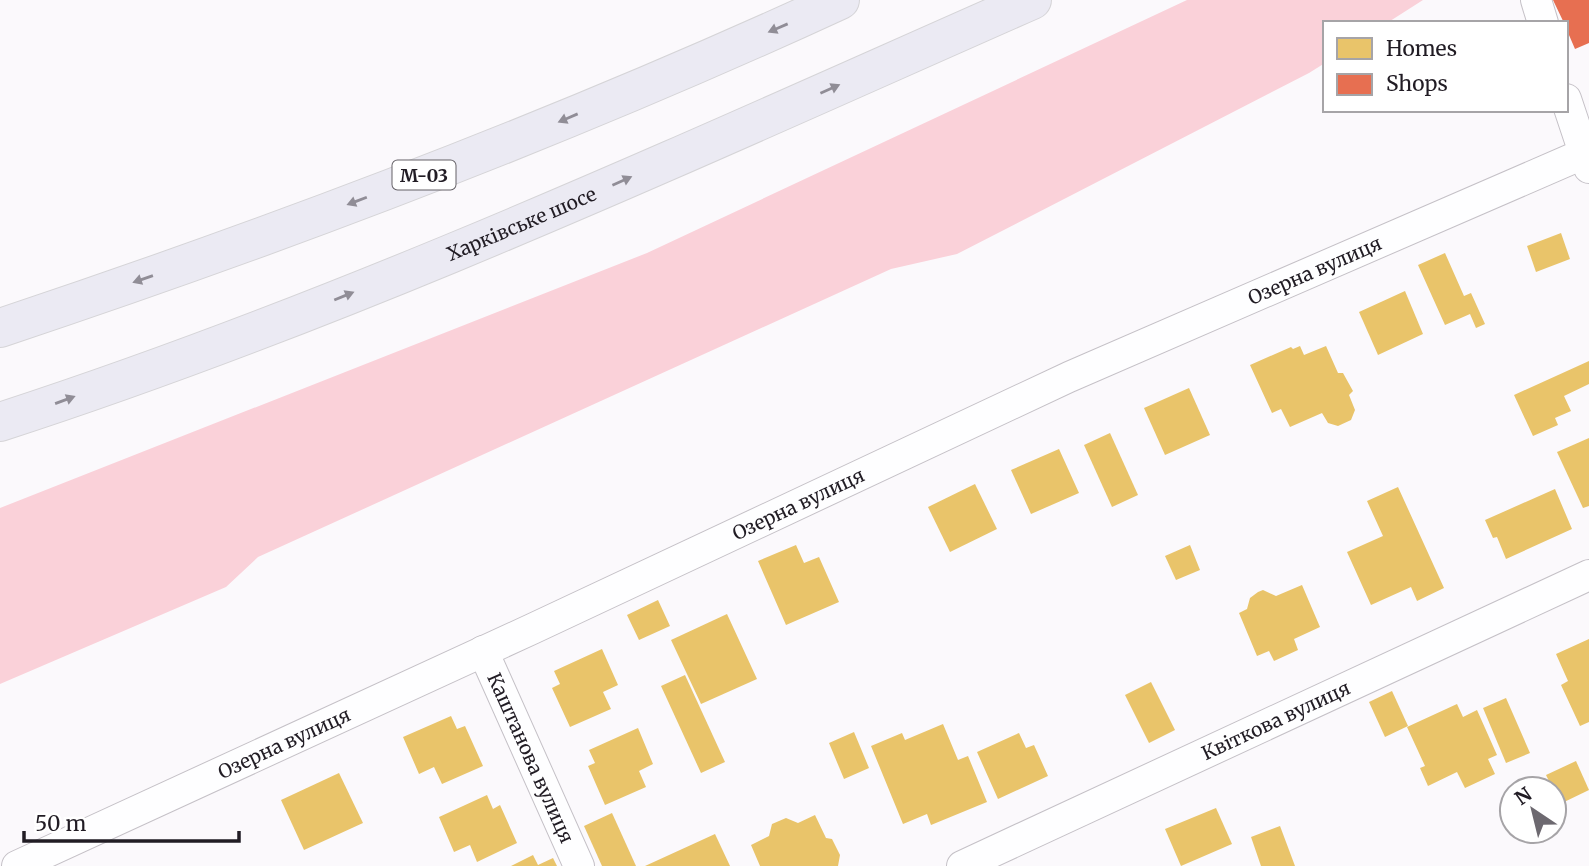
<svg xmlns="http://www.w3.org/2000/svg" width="1589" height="866" font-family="Merriweather,serif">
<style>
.green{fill:#fad1d9}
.homes{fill:#e9c46a}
.shops{fill:#e76f51}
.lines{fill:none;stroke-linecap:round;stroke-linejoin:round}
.minor-casing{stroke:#c5c1c7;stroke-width:32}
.highway-casing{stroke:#d5d4d7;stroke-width:40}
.minor{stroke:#fefeff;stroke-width:30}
.highway{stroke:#ebeaf3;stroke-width:38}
.oneway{fill:#908d96}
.labels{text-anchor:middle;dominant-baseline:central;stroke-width:7;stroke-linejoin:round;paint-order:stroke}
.shield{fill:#fff;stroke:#646066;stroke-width:2}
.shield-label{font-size:18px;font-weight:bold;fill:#211c24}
.street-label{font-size:19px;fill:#211c24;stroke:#fff}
</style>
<rect width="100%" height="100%" fill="#fbf9fc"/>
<!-- green -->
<polygon class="green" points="1187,0 1423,0 1387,23 1325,23 1325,63 1309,73 957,254 891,269 258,557 226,587 0,684 0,508 647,253"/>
<!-- homes -->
<g class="homes">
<polygon points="1561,233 1570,259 1536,272 1527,246"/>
<polygon points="1445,253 1464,296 1471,293 1485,324 1476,328 1470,314 1445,325 1418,265"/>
<polygon points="1405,291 1423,334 1378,355 1359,312"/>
<polygon points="1300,346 1304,355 1326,346 1338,373 1343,373 1353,391 1349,395 1355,410 1351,420 1338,426 1328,423 1322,413 1290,427 1281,409 1272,413 1250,365 1291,347 1293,349"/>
<polygon points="1589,361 1589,384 1564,396 1571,411 1555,418 1558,425 1533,436 1514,395"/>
<polygon points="1189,388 1210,435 1165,455 1144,408"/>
<polygon points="1110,433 1138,495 1112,507 1084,445"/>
<polygon points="1589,438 1589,506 1583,508 1557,452"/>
<polygon points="1059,449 1079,493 1031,514 1011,470"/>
<polygon points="975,484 997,529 950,552 928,507"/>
<polygon points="1398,487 1444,588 1417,601 1411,587 1371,605 1347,552 1383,536 1367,501"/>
<polygon points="1555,489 1572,529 1506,559 1497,537 1493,538 1485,520"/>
<polygon points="796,545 804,563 819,557 839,602 786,625 758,561"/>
<polygon points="1190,545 1200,570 1176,580 1165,556"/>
<polygon points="1302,585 1320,627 1294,639 1298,650 1274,661 1269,651 1257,656 1239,613 1247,609 1250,598 1258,592 1263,590 1276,596"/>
<polygon points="658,600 670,626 639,640 627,615"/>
<polygon points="727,614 757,679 701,704 671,640"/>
<polygon points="1589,639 1589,722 1580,726 1561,685 1568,681 1556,654"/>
<polygon points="602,649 618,685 603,692 611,709 570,727 552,688 560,684 554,671"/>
<polygon points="685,675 725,762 701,773 661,686"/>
<polygon points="1151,682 1175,730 1149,743 1125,695"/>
<polygon points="1392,691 1408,726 1385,737 1369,702"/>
<polygon points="1506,698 1530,753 1506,763 1483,708"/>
<polygon points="1457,704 1463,717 1477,710 1497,755 1488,759 1495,774 1465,788 1457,772 1428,786 1420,768 1425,766 1407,727"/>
<polygon points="451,716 457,729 465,726 483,766 442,784 434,767 419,774 403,737"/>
<polygon points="943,724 958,760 968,756 987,802 931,825 927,814 903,824 871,746 902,733 905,740"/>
<polygon points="638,728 653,764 639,771 646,787 605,805 588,766 595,763 589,750"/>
<polygon points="854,732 869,768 844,779 829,743"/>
<polygon points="1019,733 1026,748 1034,745 1048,776 998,799 977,752"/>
<polygon points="1576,761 1589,790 1560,804 1546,775"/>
<polygon points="339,773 363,823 304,850 281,800"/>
<polygon points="487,795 493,809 500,805 517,843 477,862 470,845 454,852 439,817"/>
<polygon points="1216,808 1232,844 1181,866 1165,829"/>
<polygon points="612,813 636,866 602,866 584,826"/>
<polygon points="815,815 826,838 832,839 840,855 838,866 760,866 751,845 769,836 772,824 786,818 798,823"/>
<polygon points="1280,826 1295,866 1261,866 1251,837"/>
<polygon points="715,834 730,866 645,866"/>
<polygon points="533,855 538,865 553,858 557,866 511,866"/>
</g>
<!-- shops -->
<polygon class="shops" points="1553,0 1589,0 1589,43 1575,49 1566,28 1566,23 1564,23"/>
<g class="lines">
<defs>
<g id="minor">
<polyline points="1536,0 1543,23"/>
<polyline points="1566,99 1589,168"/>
<path id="s1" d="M483,651L579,866"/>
<path id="s2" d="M17,866L532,629L1069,377L1583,154"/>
<path id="s3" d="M962,866L1589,575"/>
</g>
<g id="highway">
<path d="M0,328C285,233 567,126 840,0"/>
<path id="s4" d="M0,422C354,307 692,150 1032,0"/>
</g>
</defs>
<!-- minor casing -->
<use href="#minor" class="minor-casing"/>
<!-- highway casing -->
<use href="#highway" class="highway-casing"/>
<!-- minor -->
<use href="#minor" class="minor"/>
<!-- highway -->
<use href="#highway" class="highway"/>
</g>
<!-- one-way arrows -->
<defs><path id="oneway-solid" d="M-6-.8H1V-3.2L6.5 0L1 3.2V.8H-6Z" transform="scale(1.75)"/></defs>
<g class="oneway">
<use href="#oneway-solid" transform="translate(778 28) rotate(157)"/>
<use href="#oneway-solid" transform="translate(830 89) rotate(-24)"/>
<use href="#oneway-solid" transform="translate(568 118) rotate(157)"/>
<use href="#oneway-solid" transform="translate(622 181) rotate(-24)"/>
<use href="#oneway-solid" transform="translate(357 201) rotate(159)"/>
<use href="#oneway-solid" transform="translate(143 279) rotate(161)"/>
<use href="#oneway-solid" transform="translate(344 296) rotate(-22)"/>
<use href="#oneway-solid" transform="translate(65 400) rotate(-20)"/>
</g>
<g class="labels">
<!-- shield labels -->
<rect class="shield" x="392.5" y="160.5" width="63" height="29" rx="5"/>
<g class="shield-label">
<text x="424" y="175">М-03</text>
</g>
<!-- street labels -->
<g class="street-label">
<text stroke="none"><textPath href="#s4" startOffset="558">Харківське шосе</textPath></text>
<text stroke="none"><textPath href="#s2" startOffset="1428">Озерна вулиця</textPath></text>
<text stroke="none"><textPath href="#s2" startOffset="861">Озерна вулиця</textPath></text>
<text stroke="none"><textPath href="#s3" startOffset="346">Квіткова вулиця</textPath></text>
<text stroke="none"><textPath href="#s2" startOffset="294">Озерна вулиця</textPath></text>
<text stroke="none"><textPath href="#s1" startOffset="117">Каштанова вулиця</textPath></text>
</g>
</g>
<!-- legend -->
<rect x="1323" y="21" width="245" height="91" fill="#ffffff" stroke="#a6a4a7" stroke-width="2"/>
<rect x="1337" y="38" width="35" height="21" fill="#e9c46a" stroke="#a6a4a7" stroke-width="2"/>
<text x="1386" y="56" font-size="21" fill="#211c24">Homes</text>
<rect x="1337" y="74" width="35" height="21" fill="#e76f51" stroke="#a6a4a7" stroke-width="2"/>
<text x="1386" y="91" font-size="21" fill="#211c24">Shops</text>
<!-- north arrow -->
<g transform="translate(1533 810) rotate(325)"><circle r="33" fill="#ffffff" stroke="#a6a4a7" stroke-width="2"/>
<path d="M0-5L12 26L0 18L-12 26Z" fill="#6d6970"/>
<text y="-10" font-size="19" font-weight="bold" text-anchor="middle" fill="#211c24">N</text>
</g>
<!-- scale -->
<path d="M24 831v10h215v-10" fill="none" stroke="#211c24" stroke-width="3.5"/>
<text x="35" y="831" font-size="21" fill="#211c24" stroke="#ffffff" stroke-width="5" paint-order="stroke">50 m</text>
</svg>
